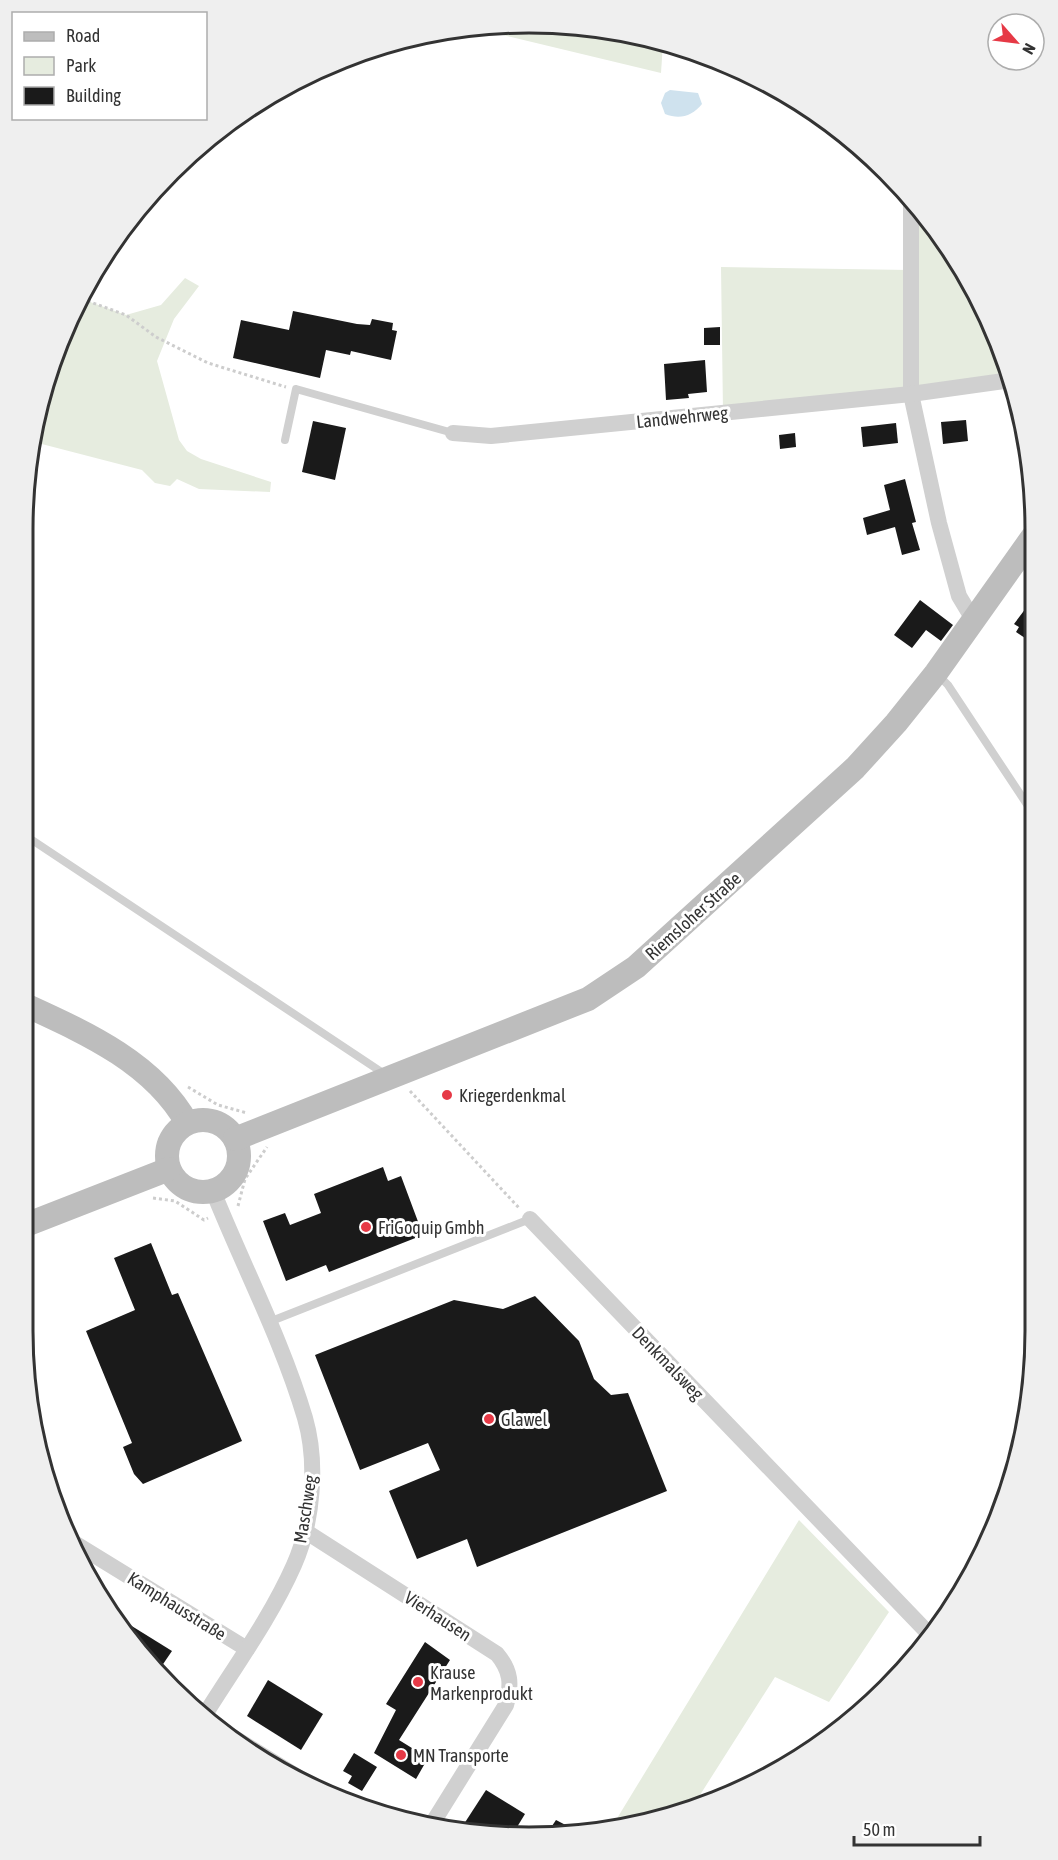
<svg xmlns="http://www.w3.org/2000/svg" width="1058" height="1860" font-family="'Asap Condensed',sans-serif">
<style>
.green{fill:#e6ecdf}
.water{fill:#cfe2ee}
.building{fill:#1a1a1a}
.lines{fill:none;stroke-linecap:round;stroke-linejoin:round}
.path{stroke:#cdcdcd;stroke-width:3;stroke-dasharray:3 3;stroke-linecap:butt}
.service{stroke:#d0d0d0;stroke-width:8}
.minor{stroke:#d0d0d0;stroke-width:16}
.secondary{stroke:#bdbdbd;stroke-width:24}
.poi-dot{fill:#e63946;stroke:#fff;stroke-width:2}
.labels{text-anchor:middle;dominant-baseline:central;stroke-width:6;stroke-linejoin:round;paint-order:stroke}
.street-label{font-size:18px;fill:#333;stroke:#fff}
.poi-label{font-size:18px;fill:#333;stroke:#fff;text-anchor:start}
.rim{fill:none;stroke:#333;stroke-width:3}
</style>
<rect width="100%" height="100%" fill="#fff"/>
<!-- green -->
<g class="green">
<polygon points="529,23 627,32 663,43 661,73 474,28"/>
<polygon points="911,202 967,275 1009,367 1011,380 723,412 721,267 910,270"/>
<polygon points="185,278 199,286 174,319 157,361 179,440 187,451 201,459 271,482 270,492 199,489 177,479 170,486 155,483 142,470 34,442 49,366 82,299 126,315 161,305"/>
<polygon points="799,1520 889,1612 829,1702 775,1677 693,1806 613,1825"/>
</g>
<!-- water -->
<path class="water" d="M670,90L698,93L702,104C692,116 680,120 665,114L661,103L665,93Z"/>
<!-- building -->
<g class="building">
<polygon points="293,311 357,324 370,325 372,319 393,323 392,330 397,331 391,360 351,351 350,355 326,350 320,378 233,358 241,320 289,330"/>
<polygon points="720,327 720,345 704,345 704,328"/>
<polygon points="705,360 707,392 688,394 689,398 666,400 664,364"/>
<polygon points="966,420 968,441 943,444 941,422"/>
<polygon points="313,421 346,428 335,480 302,472"/>
<polygon points="896,423 898,443 863,447 861,427"/>
<polygon points="795,433 796,447 780,449 779,435"/>
<polygon points="905,479 916,522 912,523 920,550 902,555 895,527 867,535 863,518 890,510 884,485"/>
<polygon points="920,600 953,625 941,641 926,630 912,648 894,635"/>
<polygon points="1034,605 1034,644 1016,632 1019,627 1014,624 1026,608 1031,611"/>
<polygon points="383,1167 388,1181 401,1176 423,1235 329,1272 326,1265 286,1281 263,1221 285,1213 290,1225 321,1213 314,1194"/>
<polygon points="151,1243 172,1295 178,1293 242,1441 143,1484 134,1474 123,1447 132,1443 86,1331 135,1310 114,1258"/>
<polygon points="535,1296 579,1341 594,1379 611,1395 628,1393 667,1491 477,1567 467,1539 417,1559 389,1491 440,1470 428,1443 360,1470 315,1355 454,1300 503,1309"/>
<polygon points="114,1615 172,1651 159,1670 127,1639"/>
<polygon points="425,1642 450,1660 399,1740 428,1758 416,1779 374,1753 396,1710 386,1704"/>
<polygon points="268,1680 323,1714 301,1750 247,1716"/>
<polygon points="354,1753 377,1767 362,1791 348,1783 352,1776 343,1771"/>
<polygon points="486,1790 525,1814 514,1832 462,1827"/>
<polygon points="556,1820 579,1832 562,1836 546,1835"/>
</g>
<g class="lines">
<!-- path -->
<g class="path">
<polyline points="82,299 126,315 156,337 208,363 286,387"/>
<polyline points="188,1087 218,1105 247,1113"/>
<polyline points="410,1091 520,1209"/>
<polyline points="153,1198 175,1201 204,1220 208,1218"/>
<polyline points="238,1206 245,1179 267,1147"/>
</g>
<!-- service -->
<g class="service">
<polyline points="285,440 296,389 453,433"/>
<polyline points="938,675 948,685 1034,815"/>
<polyline points="23,834 386,1075"/>
<polyline points="269,1322 530,1219"/>
<polyline points="216,1722 310,1780"/>
</g>
<!-- minor -->
<g class="minor">
<polyline points="911,202 911,394 939,523 959,596 974,621"/>
<polyline points="453,433 491,436 911,394 1011,380"/>
<polyline points="530,1219 930,1635"/>
<path d="M305,1531L497,1654C511,1671 512,1684 506,1705L432,1824"/>
<polyline points="76,1544 247,1649"/>
<path d="M206,1713C236,1665 271,1617 294,1565C313,1522 318,1463 305,1418C282,1340 243,1266 213,1191"/>
</g>
<!-- secondary -->
<g class="secondary">
<path d="M23,1004C84,1032 153,1062 187,1123"/>
<circle cx="203" cy="1156" r="36"/>
<polyline points="235,1139 588,999 636,967 855,768 896,723 936,673 1034,535"/>
<polyline points="23,1226 169,1169"/>
</g>
</g>
<!-- markers -->
<g class="poi-dot">
<circle cx="447" cy="1095" r="6"/>
<circle cx="366" cy="1227" r="6"/>
<circle cx="489" cy="1419" r="6"/>
<circle cx="418" cy="1682" r="6"/>
<circle cx="401" cy="1755" r="6"/>
</g>
<g class="labels">
<!-- street labels -->
<g class="street-label">
<text transform="translate(682 417) rotate(-6)">Landwehrweg</text>
<text transform="translate(693 916) rotate(-42)">Riemsloher Straße</text>
<text transform="translate(668 1363) rotate(46)">Denkmalsweg</text>
<text transform="translate(305 1509) rotate(-81)">Maschweg</text>
<text transform="translate(177 1606) rotate(32)">Kamphausstraße</text>
<text transform="translate(438 1616) rotate(33)">Vierhausen</text>
</g>
<!-- poi labels -->
<g class="poi-label">
<text x="459" y="1095">Kriegerdenkmal</text>
<text x="378" y="1227">FriGoquip Gmbh</text>
<text x="501" y="1419">Glawel</text>
<text x="430" y="1672">Krause<tspan x="430" dy="21">Markenprodukt</tspan></text>
<text x="413" y="1755">MN Transporte</text>
</g>
</g>
<!-- crop -->
<path d="M0 0H1058V1860H0ZM529 33H529A496 496 0 0 1 1025 529V1331A496 496 0 0 1 529 1827H529A496 496 0 0 1 33 1331V529A496 496 0 0 1 529 33Z" fill="#efefef" fill-rule="evenodd"/>
<path class="rim" d="M529 33H529A496 496 0 0 1 1025 529V1331A496 496 0 0 1 529 1827H529A496 496 0 0 1 33 1331V529A496 496 0 0 1 529 33Z"/>
<!-- legend -->
<rect x="12" y="12" width="195" height="108" fill="#ffffff" stroke="#adadad" stroke-width="1.5"/>
<rect x="24" y="32" width="30" height="9" fill="#bdbdbd" stroke="#adadad" stroke-width="1.5"/>
<text x="66" y="42" font-size="18" fill="#333333">Road</text>
<rect x="24" y="57" width="30" height="18" fill="#e6ecdf" stroke="#adadad" stroke-width="1.5"/>
<text x="66" y="72" font-size="18" fill="#333333">Park</text>
<rect x="24" y="87" width="30" height="18" fill="#1a1a1a" stroke="#adadad" stroke-width="1.5"/>
<text x="66" y="102" font-size="18" fill="#333333">Building</text>
<!-- north arrow -->
<g transform="translate(1016 42) rotate(118)"><circle r="28" fill="#ffffff" stroke="#adadad" stroke-width="1.5"/>
<path d="M0-4.5L10 22L0 15L-10 22Z" fill="#e63946"/>
<text y="-9" font-size="16" font-weight="bold" text-anchor="middle" fill="#333333">N</text>
</g>
<!-- scale -->
<path d="M854 1836v9h126v-9" fill="none" stroke="#333333" stroke-width="3"/>
<text x="863" y="1836" font-size="18" fill="#333333" stroke="#ffffff" stroke-width="4.5" paint-order="stroke">50 m</text>
</svg>
